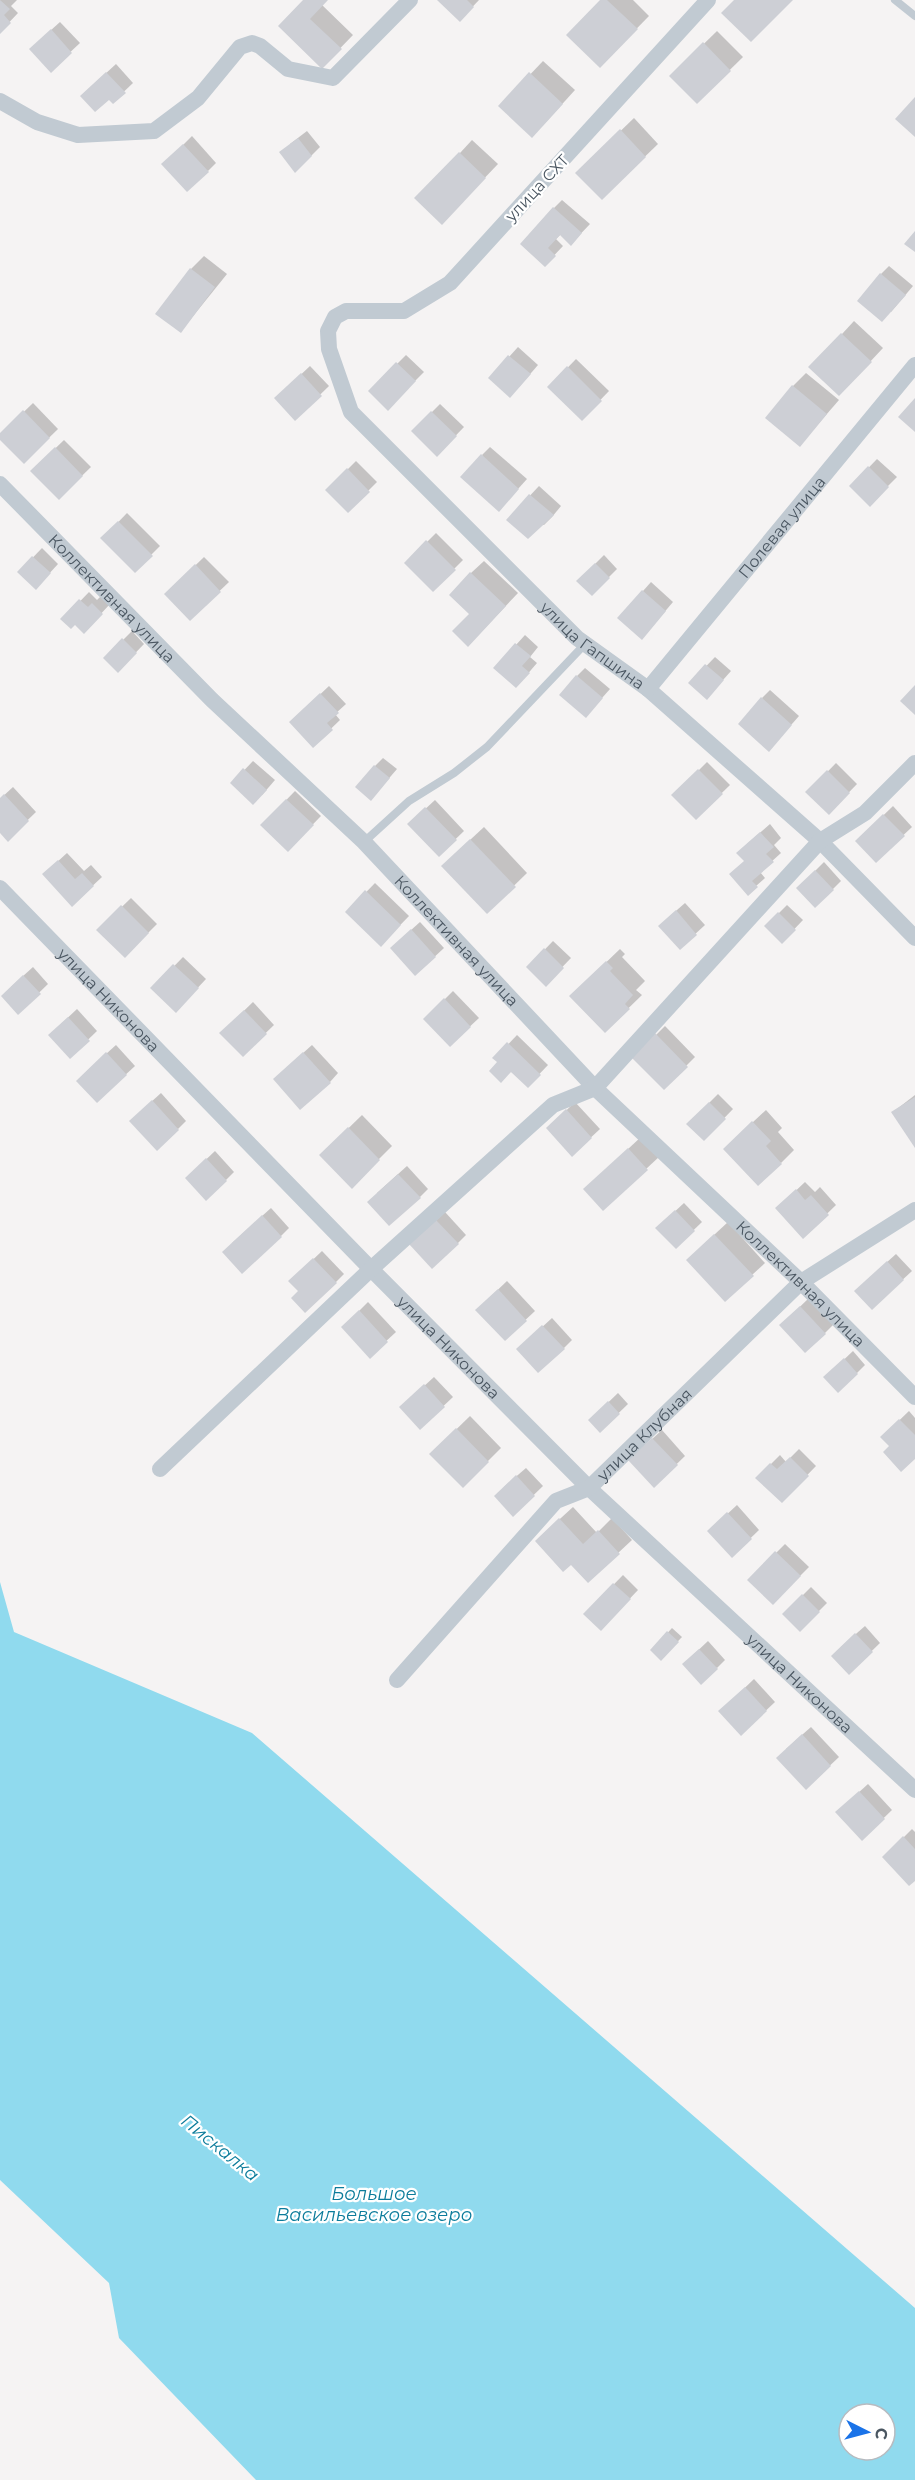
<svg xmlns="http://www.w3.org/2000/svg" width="915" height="2480" font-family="Montserrat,sans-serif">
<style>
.water{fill:#90daee;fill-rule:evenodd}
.shadow{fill:#0003}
.building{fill:#cdcfd5}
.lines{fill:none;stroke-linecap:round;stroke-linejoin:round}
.lane{stroke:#c1cad2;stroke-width:8}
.street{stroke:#c1cad2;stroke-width:16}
.labels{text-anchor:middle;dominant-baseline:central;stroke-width:4.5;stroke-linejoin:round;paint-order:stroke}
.street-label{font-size:16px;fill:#4a5661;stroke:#fff}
.water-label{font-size:18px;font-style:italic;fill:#0c7c9b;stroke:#fff}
</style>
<rect width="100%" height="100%" fill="#f5f3f3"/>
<!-- water -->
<path class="water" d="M0,1582L14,1632L252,1733L915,2308V2480H256L119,2338L109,2283L0,2180ZM849,2414H885V2450H849Z"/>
<!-- shadow -->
<g class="shadow">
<polygon points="0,0 17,0 11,6 18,13 0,32"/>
<polygon points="305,0 327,0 322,5 353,35 322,67 280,26"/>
<polygon points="439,0 479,0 460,20"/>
<polygon points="602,0 633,0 649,16 600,66"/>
<polygon points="60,22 80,43 51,70 40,40"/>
<polygon points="717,31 743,57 697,102 671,76"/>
<polygon points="543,61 575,90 545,123 500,106"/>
<polygon points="116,64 133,83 113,102 91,87"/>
<polygon points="634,118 658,144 602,198 577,173"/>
<polygon points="307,131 320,147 296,171 290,144"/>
<polygon points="192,136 216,163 208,171 172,156"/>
<polygon points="472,140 498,164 454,210 460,153"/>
<polygon points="562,200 590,224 571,244 561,234 556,239 563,246 545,265 554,208"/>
<polygon points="204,256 227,274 181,331 191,269"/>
<polygon points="889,266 913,286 891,312 881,274"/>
<polygon points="854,321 883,348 852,381 842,334"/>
<polygon points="518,347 538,365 519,387 490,378"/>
<polygon points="406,355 424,372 388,408 370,391"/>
<polygon points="576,359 609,391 582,419 549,387"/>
<polygon points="310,366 329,386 295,419 276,398"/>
<polygon points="806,373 839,400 800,445 793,386"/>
<polygon points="33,403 58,429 24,462 0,435"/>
<polygon points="440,404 464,427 437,455 413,431"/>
<polygon points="64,440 91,467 59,498 32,471"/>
<polygon points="490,447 527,479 507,501 482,455"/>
<polygon points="877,459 897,477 870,504 851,486"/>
<polygon points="356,461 377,482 348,511 327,490"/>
<polygon points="539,486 561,506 552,517 544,525 508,519"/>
<polygon points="127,513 160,546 135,571 103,538"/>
<polygon points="436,533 463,560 433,590 406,563"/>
<polygon points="42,548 58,564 36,588 19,572"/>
<polygon points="604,555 617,569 592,594 578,581"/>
<polygon points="204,557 229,582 190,619 166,594"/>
<polygon points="484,561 518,593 481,632 471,614 471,573"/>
<polygon points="651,582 673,602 650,629 643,591"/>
<polygon points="89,592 97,600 101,596 110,604 84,632 75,623 63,619"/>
<polygon points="132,631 144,644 118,671 105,658"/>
<polygon points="525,635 538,647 530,657 537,663 525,677 496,667"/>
<polygon points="715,657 731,671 715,689 690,683"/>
<polygon points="585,668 610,689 594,707 577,676"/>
<polygon points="329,686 346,704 335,714 340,720 313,746 291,722"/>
<polygon points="770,690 799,716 777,741 762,698"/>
<polygon points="383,758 397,769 379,790 375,766"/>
<polygon points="253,761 275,780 262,795 232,783"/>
<polygon points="707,762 730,785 696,818 674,795"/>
<polygon points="836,763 857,784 829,813 808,792"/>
<polygon points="13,787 36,812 8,839 0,831 0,799"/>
<polygon points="295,791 321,816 288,850 262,825"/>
<polygon points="435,800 464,831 439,855 409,824"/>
<polygon points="893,806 912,827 876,861 857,841"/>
<polygon points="770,824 781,838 774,845 781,853 760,872 765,878 748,893 747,844"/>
<polygon points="484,827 527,873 487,912 456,853"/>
<polygon points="67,853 84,871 91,865 102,877 72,905 44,874"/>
<polygon points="824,862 841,881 816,906 798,888"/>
<polygon points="375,883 409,916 381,945 347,912"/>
<polygon points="131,898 157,924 125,956 98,930"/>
<polygon points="685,903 705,925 680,948 669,917"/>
<polygon points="787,905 803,920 782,942 766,926"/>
<polygon points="420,922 444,948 416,974 400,940"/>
<polygon points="553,941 571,958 546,984 528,967"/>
<polygon points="620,949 625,954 622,957 645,981 636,990 642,995 605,1031 571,996"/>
<polygon points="183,957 206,979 176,1011 153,988"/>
<polygon points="33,967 48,984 18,1013 11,987"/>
<polygon points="453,991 479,1018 450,1045 425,1019"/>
<polygon points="253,1002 274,1025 243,1055 221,1033"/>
<polygon points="77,1009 97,1031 70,1057 59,1026"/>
<polygon points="665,1026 695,1057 664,1088 634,1057"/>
<polygon points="517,1035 548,1065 528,1086 495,1058"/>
<polygon points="116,1045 135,1066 97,1101 86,1072"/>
<polygon points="312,1045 338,1073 330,1082 283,1071"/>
<polygon points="161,1093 186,1121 178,1129 139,1113"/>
<polygon points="718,1094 733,1109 704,1139 688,1124"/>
<polygon points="915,1095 915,1145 893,1112"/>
<polygon points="575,1102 600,1129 572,1155 548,1128"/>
<polygon points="766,1110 782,1128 778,1132 794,1150 781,1163 738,1136"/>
<polygon points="362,1115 392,1146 352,1186 321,1155"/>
<polygon points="642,1136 660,1156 603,1209 598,1177"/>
<polygon points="215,1151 234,1172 226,1180 195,1170"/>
<polygon points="407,1166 428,1189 420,1197 377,1193"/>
<polygon points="805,1182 815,1192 820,1187 836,1205 803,1237 786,1200"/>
<polygon points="684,1203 702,1222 676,1247 657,1228"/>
<polygon points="271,1208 289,1228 281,1236 232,1243"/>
<polygon points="445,1212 466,1235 458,1243 411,1244"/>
<polygon points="728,1222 765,1263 752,1275 701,1247"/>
<polygon points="322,1251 344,1274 336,1282 300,1291 299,1273"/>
<polygon points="896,1254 912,1271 872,1308 865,1282"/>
<polygon points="507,1281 535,1311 505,1339 486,1301"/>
<polygon points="809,1298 833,1325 825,1333 781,1325"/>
<polygon points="368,1302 396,1332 370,1356 343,1327"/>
<polygon points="552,1318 572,1340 564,1348 527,1341"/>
<polygon points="853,1351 865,1365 857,1373 834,1369"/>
<polygon points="434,1377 453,1397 420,1428 410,1399"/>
<polygon points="618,1393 628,1404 600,1431 590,1420"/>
<polygon points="909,1411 915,1418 915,1457 891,1446 882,1437"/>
<polygon points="470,1416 501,1448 463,1486 431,1454"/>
<polygon points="662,1430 685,1456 654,1486 638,1452"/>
<polygon points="799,1449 816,1466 782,1501 757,1478 780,1455 786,1462"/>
<polygon points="526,1468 543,1486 513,1515 504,1487"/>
<polygon points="737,1505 759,1530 732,1556 709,1531"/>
<polygon points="573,1507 597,1533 612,1518 632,1540 588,1581 550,1528"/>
<polygon points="785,1544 809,1567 773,1603 749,1580"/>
<polygon points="623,1575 638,1590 601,1629 585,1614"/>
<polygon points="811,1587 827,1603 800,1630 784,1614"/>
<polygon points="865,1626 880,1643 849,1673 841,1647"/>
<polygon points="672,1628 682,1637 661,1659 652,1650"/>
<polygon points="708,1641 725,1660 717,1668 692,1656"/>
<polygon points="754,1679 775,1702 741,1734 729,1703"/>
<polygon points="811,1727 839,1757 806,1788 786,1749"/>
<polygon points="868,1784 892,1810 862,1839 846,1804"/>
<polygon points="912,1829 915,1832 915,1878 884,1857"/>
</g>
<!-- building -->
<g class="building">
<polygon points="0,0 10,9 4,15 11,23 0,34"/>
<polygon points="303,0 328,0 310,19 342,49 322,69 278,26"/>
<polygon points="437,0 467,0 474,7 460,22"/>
<polygon points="600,0 607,0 638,29 600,68 566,35"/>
<polygon points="734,0 793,0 751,42 721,13"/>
<polygon points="51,29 72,53 51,73 29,49"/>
<polygon points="703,42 731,71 697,104 669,76"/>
<polygon points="106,72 126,93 113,104 109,100 95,112 80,96"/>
<polygon points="529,72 563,104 532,138 498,106"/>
<polygon points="915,97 915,137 895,119"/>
<polygon points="620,129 646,157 602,200 575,173"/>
<polygon points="298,138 312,156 295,173 279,152"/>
<polygon points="183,144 209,172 187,192 161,164"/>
<polygon points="459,152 486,178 442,225 414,198"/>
<polygon points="553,207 582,233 571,246 560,235 548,248 556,256 545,267 520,244"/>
<polygon points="915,231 915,252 904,244"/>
<polygon points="190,268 215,287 181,333 155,314"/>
<polygon points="880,273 906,295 882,322 857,301"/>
<polygon points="841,333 872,362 839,396 808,367"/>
<polygon points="508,355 531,374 510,398 488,378"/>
<polygon points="396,362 416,381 388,411 368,391"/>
<polygon points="567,366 602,401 582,421 547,387"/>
<polygon points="301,373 322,396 295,421 274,398"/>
<polygon points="792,385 827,414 800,447 765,418"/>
<polygon points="915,398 915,432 898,417"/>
<polygon points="23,410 50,438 24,464 0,440 0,433"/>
<polygon points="431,411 457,436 437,457 411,431"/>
<polygon points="55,447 83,476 59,500 30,471"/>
<polygon points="481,454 519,489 499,512 460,477"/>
<polygon points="868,466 889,487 870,507 849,486"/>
<polygon points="347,468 370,492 348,513 325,490"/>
<polygon points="529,494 554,515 528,539 506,520"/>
<polygon points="118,521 153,556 135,573 100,538"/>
<polygon points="426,540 456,570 433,592 404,563"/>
<polygon points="32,556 51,573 36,590 17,572"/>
<polygon points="595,563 610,578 592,596 576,581"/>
<polygon points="195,564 221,592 190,621 164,594"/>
<polygon points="470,572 506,606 468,647 452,631 469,614 449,595"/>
<polygon points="642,590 666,611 642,640 617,618"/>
<polygon points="79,599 88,607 92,603 103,614 84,634 75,625 71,629 60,619"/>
<polygon points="122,638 137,653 118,673 103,658"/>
<polygon points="515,643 531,656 522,666 530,673 516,688 493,668"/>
<polygon points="705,664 724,680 707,700 688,683"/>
<polygon points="576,675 603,698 586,718 559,695"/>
<polygon points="915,685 915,715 900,701"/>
<polygon points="320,693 339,713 327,723 333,730 313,748 289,722"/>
<polygon points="761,697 792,725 769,752 738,724"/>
<polygon points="374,765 390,778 371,801 355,787"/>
<polygon points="243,768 267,790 253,805 230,783"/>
<polygon points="698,769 723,794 696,820 671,795"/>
<polygon points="827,770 850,793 829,815 805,792"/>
<polygon points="4,794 29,821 8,842 0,833 0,798"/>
<polygon points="286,799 314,825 288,852 260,825"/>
<polygon points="425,807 457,840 439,857 407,824"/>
<polygon points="883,814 905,836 876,863 855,841"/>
<polygon points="760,832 774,847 766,854 774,862 752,881 758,887 748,896 729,874 744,861 736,853"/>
<polygon points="470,839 516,887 487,914 441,866"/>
<polygon points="58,860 75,879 82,873 94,886 72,907 42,874"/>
<polygon points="815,870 834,890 815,908 796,888"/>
<polygon points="365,890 401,925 381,947 345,912"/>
<polygon points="121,905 149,933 125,958 96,930"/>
<polygon points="676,910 697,935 680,950 658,926"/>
<polygon points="778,912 796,930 782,944 764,926"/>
<polygon points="411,929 436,957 415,976 390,948"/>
<polygon points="544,948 564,968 546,987 526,967"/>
<polygon points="606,961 613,968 610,971 633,995 625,1004 630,1009 605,1033 569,996"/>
<polygon points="173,964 199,988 176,1013 150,988"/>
<polygon points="23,975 41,994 18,1015 1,996"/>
<polygon points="444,998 471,1027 450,1047 423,1019"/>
<polygon points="244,1010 267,1034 243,1057 219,1033"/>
<polygon points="68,1017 90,1041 70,1059 48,1035"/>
<polygon points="655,1033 688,1067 664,1090 631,1057"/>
<polygon points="507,1042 541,1075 528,1088 511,1072 501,1083 489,1071 497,1062 492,1058"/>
<polygon points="106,1052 127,1075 97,1103 76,1081"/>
<polygon points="303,1052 331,1083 300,1110 273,1079"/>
<polygon points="915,1097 915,1148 891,1112"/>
<polygon points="152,1100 179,1130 157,1151 129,1121"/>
<polygon points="709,1102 726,1119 704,1141 686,1124"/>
<polygon points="566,1109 592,1138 572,1157 546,1128"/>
<polygon points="752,1121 771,1141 766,1146 782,1164 758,1186 723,1149"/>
<polygon points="348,1127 380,1160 352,1189 319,1155"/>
<polygon points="628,1148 648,1170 603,1211 583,1189"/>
<polygon points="206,1158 227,1181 206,1201 185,1178"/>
<polygon points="398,1174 421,1198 389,1226 367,1202"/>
<polygon points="796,1189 805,1200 811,1195 829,1215 803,1239 775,1208"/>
<polygon points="675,1210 695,1231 676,1249 655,1228"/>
<polygon points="262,1215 282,1237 242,1274 222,1252"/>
<polygon points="435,1219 459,1244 432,1269 409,1244"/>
<polygon points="714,1234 754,1276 725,1302 686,1260"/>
<polygon points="313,1258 337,1283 305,1313 291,1298 298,1291 288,1281"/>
<polygon points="887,1261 904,1280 872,1310 854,1291"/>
<polygon points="498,1289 527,1321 505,1341 475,1310"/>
<polygon points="800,1306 826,1334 805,1353 779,1325"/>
<polygon points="359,1310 388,1342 370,1359 341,1327"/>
<polygon points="542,1325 565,1349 538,1373 516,1349"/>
<polygon points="844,1358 858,1374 838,1393 823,1377"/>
<polygon points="424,1384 445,1407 420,1430 399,1407"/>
<polygon points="608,1401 620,1414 600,1433 588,1420"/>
<polygon points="899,1419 915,1435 915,1459 901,1472 883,1452 889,1446 880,1437"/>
<polygon points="456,1428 489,1462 463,1488 429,1454"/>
<polygon points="652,1438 678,1465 654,1488 628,1460"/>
<polygon points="790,1457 809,1476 782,1503 755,1478 770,1463 777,1469"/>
<polygon points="516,1475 535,1496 513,1517 494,1496"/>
<polygon points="727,1512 752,1539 732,1558 707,1531"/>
<polygon points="559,1518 583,1544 598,1530 620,1554 588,1583 571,1565 563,1572 535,1541"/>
<polygon points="775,1551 801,1576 773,1605 747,1580"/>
<polygon points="613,1583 631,1599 601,1631 583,1614"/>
<polygon points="802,1594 820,1612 800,1632 782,1614"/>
<polygon points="667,1631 679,1642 661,1661 650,1650"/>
<polygon points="855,1633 873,1652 849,1675 831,1656"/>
<polygon points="699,1649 718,1669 701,1685 682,1664"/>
<polygon points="745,1687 767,1711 741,1736 718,1711"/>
<polygon points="802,1734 831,1766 806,1790 776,1758"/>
<polygon points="859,1791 885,1819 862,1841 835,1812"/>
<polygon points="903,1836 915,1849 915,1881 909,1886 882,1857"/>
</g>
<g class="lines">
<!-- lane -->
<g class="lane">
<polyline points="895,0 915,16"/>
<polyline points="364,842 409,801 454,773 487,747 585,644"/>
</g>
<!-- street -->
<g class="street">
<path id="s1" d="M708,0L450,283L404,311H346L335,317L328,331L329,349L351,412L577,638L648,689L820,841L915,938"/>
<polyline points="0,101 37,122 78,135 154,131 198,98 240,47 252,43 260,46 288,69 333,78 410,0"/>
<path id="s2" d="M0,484L212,700L364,842L595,1088L801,1282L915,1397"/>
<path id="s3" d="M648,689L915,365"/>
<path id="s4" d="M0,888L371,1269L589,1488L915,1790"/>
<polyline points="160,1469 371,1269 553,1105 595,1088 820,841 865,813 915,763"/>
<path id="s5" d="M397,1680L556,1501L589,1488L801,1282L915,1210"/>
</g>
</g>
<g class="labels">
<!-- street labels -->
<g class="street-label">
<text transform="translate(537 188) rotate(-47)">улица СХТ</text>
<text stroke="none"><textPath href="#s3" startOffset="210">Полевая улица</textPath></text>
<text stroke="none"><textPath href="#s2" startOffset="160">Коллективная улица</textPath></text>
<text stroke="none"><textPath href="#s1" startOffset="944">улица Гапшина</textPath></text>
<text stroke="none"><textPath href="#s2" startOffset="646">Коллективная улица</textPath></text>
<text stroke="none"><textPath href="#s4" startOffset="156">улица Никонова</textPath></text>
<text stroke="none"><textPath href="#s2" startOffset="1132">Коллективная улица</textPath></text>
<text stroke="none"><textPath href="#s4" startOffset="642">улица Никонова</textPath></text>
<text stroke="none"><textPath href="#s5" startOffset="352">улица Клубная</textPath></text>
<text stroke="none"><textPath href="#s4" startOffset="1128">улица Никонова</textPath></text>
</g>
<!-- water labels -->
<g class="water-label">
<text transform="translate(220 2148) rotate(39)">Пискалка</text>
<text x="374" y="2194">Большое<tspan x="374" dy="21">Васильевское озеро</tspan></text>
</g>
</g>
<!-- north arrow -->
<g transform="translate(867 2432) rotate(96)"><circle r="28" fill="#ffffff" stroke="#b7bbc0" stroke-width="1.5"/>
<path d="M0-4.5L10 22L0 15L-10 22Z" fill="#1a73e8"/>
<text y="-9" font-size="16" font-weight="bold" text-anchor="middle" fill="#4a5661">С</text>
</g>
</svg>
